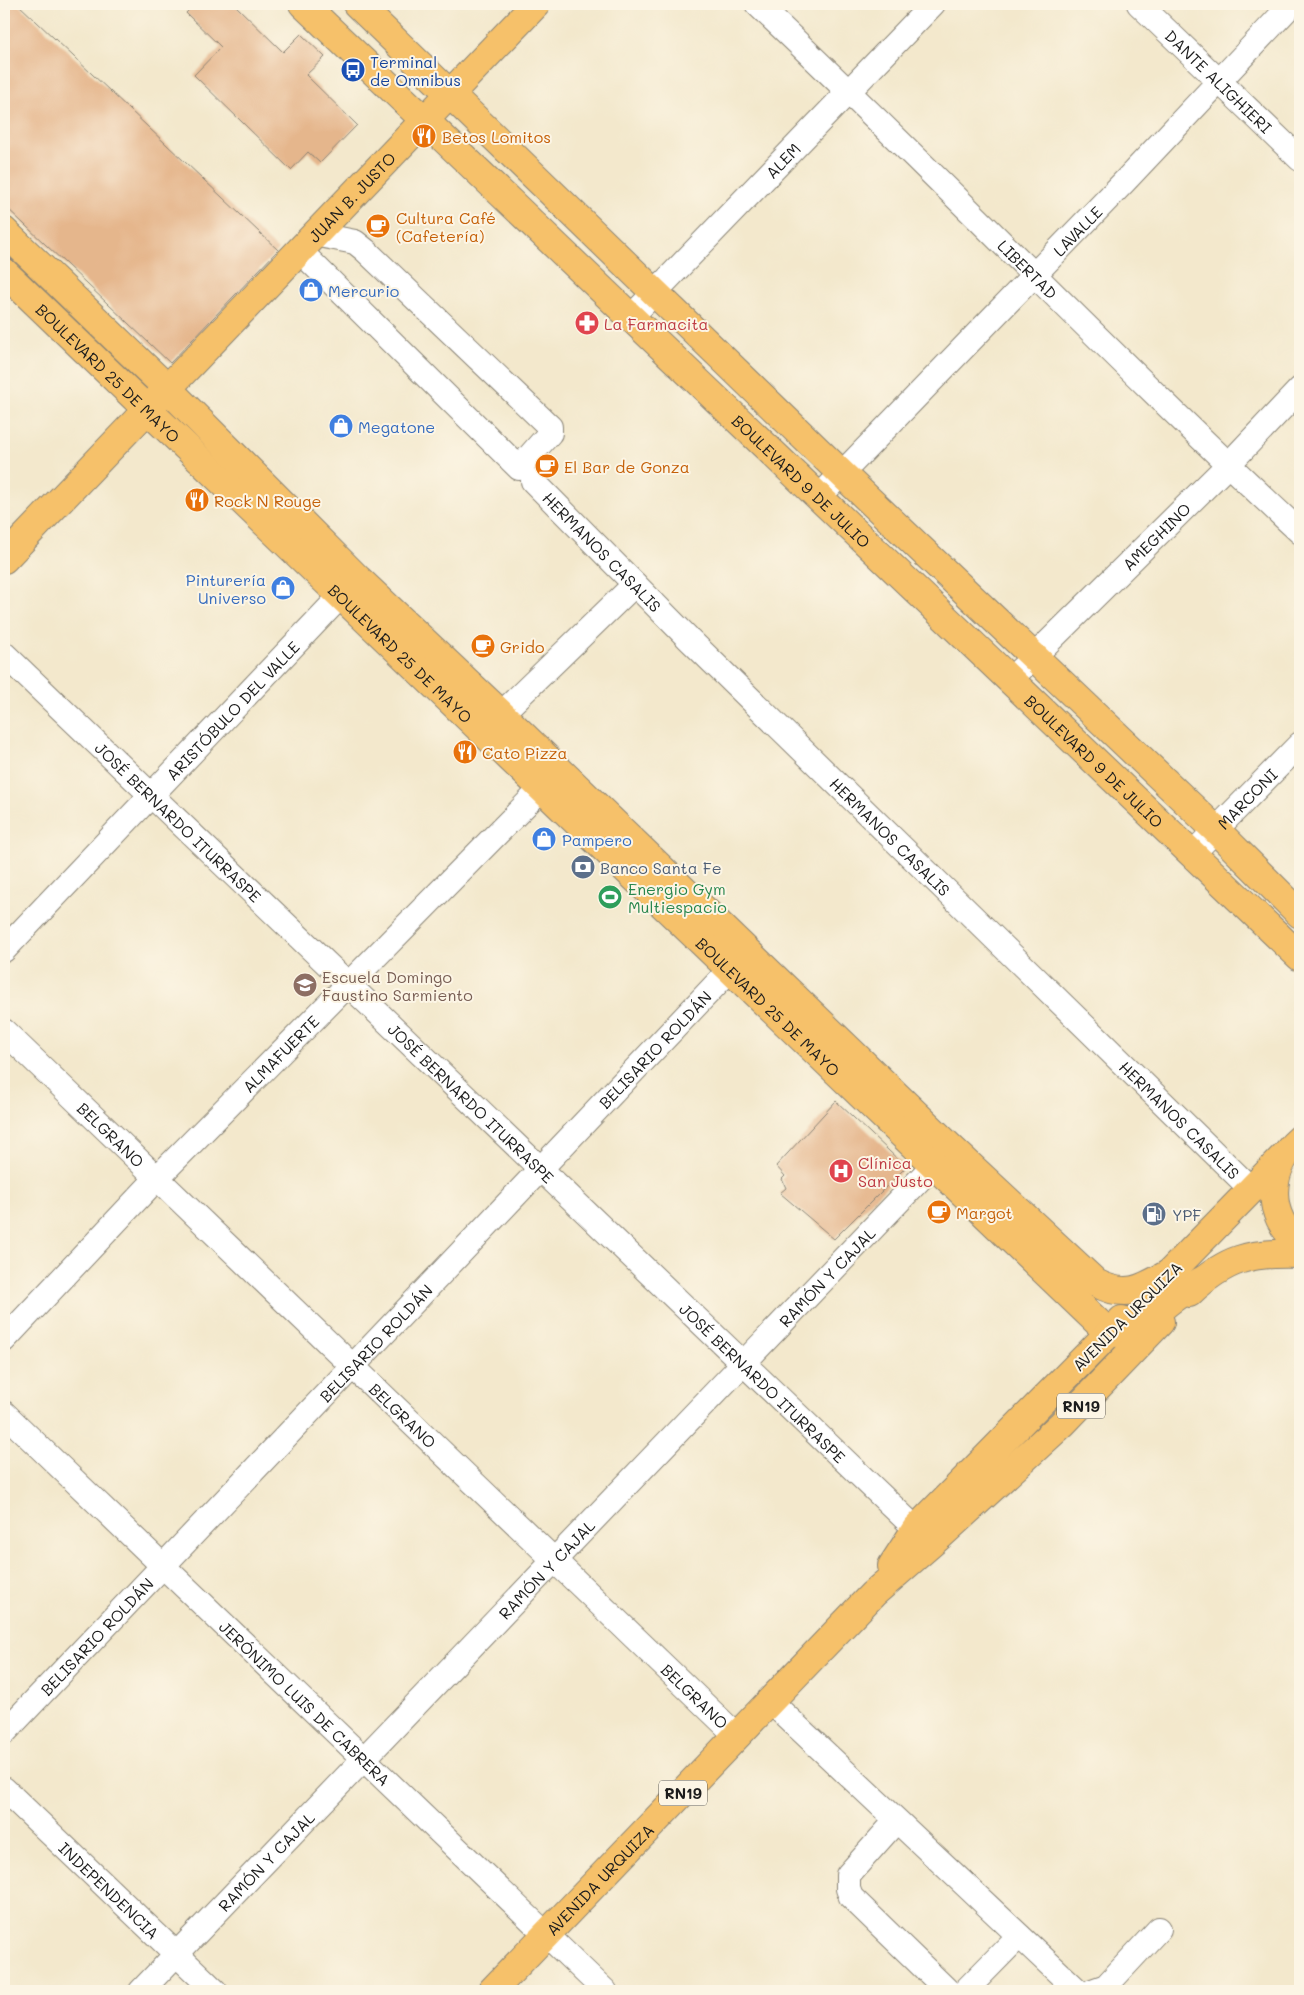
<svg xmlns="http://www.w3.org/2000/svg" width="1304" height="1995" font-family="Mali,sans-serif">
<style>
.building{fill:#e5b68c}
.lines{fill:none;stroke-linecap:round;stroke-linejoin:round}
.minor-casing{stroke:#888274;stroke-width:26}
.major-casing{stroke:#888274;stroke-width:30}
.minor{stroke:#fff;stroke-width:24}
.major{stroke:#f6c16b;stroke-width:28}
.labels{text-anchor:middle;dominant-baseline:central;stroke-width:4;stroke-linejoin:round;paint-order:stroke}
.shield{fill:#fcf5e5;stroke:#5f5d58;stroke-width:1}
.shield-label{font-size:15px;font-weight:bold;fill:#1c1c1c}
.transit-label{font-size:16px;fill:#164399;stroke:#fcf5e5;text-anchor:start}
.street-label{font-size:16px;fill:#1c1c1c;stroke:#fcf5e5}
.food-label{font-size:16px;fill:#c56008;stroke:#fcf5e5;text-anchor:start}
.shop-label{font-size:16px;fill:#366cbe;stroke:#fcf5e5;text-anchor:start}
.health-label{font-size:16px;fill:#be3a42;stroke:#fcf5e5;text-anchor:start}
.service-label{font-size:16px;fill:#4e5e75;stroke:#fcf5e5;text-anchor:start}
.leisure-label{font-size:16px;fill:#27864d;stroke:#fcf5e5;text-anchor:start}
.education-label{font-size:16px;fill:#785e54;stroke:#fcf5e5;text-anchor:start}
</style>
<rect width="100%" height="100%" fill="#fcf5e5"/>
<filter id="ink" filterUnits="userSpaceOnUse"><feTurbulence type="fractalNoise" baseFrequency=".02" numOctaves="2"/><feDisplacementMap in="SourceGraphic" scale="10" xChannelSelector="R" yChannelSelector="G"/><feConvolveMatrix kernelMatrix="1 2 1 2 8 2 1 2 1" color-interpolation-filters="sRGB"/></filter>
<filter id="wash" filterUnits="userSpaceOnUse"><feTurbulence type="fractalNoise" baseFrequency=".0096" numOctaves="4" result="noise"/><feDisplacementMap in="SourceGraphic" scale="20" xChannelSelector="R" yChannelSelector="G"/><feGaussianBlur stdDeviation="1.12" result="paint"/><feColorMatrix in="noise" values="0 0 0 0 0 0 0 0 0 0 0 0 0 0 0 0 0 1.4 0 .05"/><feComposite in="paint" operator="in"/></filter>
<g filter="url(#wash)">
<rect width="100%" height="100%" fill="#f3e8cc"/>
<g id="blocks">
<!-- building -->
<g class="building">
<polygon points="4,4 18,4 278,250 170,363 4,205"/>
<polygon points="195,4 234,4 283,52 301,34 325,57 306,75 357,125 320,163 308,152 291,170 194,75 221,47 186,13"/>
<polygon points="836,1101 906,1167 834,1239 780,1193 786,1188 782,1179 785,1176 776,1166"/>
</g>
</g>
</g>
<g filter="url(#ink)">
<use href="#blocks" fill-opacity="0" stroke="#888274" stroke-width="1"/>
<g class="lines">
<defs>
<g id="minor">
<path id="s1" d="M757,4C940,177 1115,360 1300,532"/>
<path id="s2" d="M1139,4L1300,159"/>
<polyline points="299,250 519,468 550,433 550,427 365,250 355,242 314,234"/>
<path id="s3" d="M631,317L933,4"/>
<path id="s4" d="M533,481L690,640L1251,1189"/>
<path id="s5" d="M819,497L1124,182L1292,4"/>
<path id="s6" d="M4,654L916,1529"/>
<path id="s7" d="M1010,680L1228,465L1300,389"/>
<polyline points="501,714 635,584"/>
<path id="s8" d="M1192,854L1300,744"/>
<path id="s9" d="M4,950L354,582"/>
<path id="s10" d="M4,1031L737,1736"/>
<path id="s11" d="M4,1340L157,1178L554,776"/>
<path id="s12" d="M4,1413L605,1991"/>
<polyline points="770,1701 1078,1991"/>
<path id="s13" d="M4,1733L742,957"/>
<path id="s14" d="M4,1789L215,1991"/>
<polyline points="896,1821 848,1875 848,1889 851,1897 948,1991"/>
<path id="s15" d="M141,1991L946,1152"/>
<polyline points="965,1991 1019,1936"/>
<polyline points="1092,1991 1106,1986 1159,1929"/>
</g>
<g id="major">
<path id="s16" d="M303,4L1300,957"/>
<polyline points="357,4 842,474 1215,829 1300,914"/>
<path d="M4,231L167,388L358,579L501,714L950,1147L1096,1283C1127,1299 1142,1289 1170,1273"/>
<path id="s17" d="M4,272L1109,1333C1142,1335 1151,1313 1175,1297C1183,1291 1193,1286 1201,1281"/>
<path id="s18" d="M4,559L536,4"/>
<path d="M1300,1139C1267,1167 1264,1216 1300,1243"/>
<polyline points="1156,1287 1286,1154"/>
<path d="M1189,1293C1226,1258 1250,1252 1300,1254"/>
<polyline points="892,1566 916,1529 1122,1320"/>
<path id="s19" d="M492,1991L873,1594L941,1535L1062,1424L1160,1322"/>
</g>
</defs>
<!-- minor casing -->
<use href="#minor" class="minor-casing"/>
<!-- major casing -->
<use href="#major" class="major-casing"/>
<!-- minor -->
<use href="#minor" class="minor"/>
<!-- major -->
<use href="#major" class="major"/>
</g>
</g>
<!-- icons -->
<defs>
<symbol id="bus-disc" viewBox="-11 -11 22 22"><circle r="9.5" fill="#1a4fb4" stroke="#fcf5e5"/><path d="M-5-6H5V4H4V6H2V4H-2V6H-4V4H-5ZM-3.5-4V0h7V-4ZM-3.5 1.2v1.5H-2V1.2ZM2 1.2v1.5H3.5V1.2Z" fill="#fff"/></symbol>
<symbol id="restaurant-disc" viewBox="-11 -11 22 22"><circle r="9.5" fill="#e8710a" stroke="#fcf5e5"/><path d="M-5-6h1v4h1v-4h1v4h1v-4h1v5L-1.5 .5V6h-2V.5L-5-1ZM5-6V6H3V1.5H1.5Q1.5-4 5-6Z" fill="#fff"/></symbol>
<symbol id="cafe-disc" viewBox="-11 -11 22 22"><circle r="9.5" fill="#e8710a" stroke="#fcf5e5"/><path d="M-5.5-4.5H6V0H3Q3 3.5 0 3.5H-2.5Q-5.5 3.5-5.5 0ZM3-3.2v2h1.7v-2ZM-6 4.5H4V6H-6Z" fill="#fff"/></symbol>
<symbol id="shop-disc" viewBox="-11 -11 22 22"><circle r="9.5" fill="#3f7fe0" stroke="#fcf5e5"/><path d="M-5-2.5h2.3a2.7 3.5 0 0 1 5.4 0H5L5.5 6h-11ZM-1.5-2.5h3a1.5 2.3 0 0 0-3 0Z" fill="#fff"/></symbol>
<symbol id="pharmacy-disc" viewBox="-11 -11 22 22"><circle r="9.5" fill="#e0444e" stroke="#fcf5e5"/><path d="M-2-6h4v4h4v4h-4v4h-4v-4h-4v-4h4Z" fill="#fff"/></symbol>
<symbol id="bank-disc" viewBox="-11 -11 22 22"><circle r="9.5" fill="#5c6f8a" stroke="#fcf5e5"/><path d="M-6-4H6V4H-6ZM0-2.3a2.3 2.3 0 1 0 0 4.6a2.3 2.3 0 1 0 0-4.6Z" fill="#fff"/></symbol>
<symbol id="stadium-disc" viewBox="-11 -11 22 22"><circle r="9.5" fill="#2e9e5b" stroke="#fcf5e5"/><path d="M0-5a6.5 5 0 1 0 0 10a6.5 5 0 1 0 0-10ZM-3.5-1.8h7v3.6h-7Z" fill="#fff"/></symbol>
<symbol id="school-disc" viewBox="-11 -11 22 22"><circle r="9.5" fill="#8d6e63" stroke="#fcf5e5"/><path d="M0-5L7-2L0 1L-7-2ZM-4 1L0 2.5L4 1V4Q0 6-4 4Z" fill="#fff"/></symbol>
<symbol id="hospital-disc" viewBox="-11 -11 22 22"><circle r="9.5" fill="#e0444e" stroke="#fcf5e5"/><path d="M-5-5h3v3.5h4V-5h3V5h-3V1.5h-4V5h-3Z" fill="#fff"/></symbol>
<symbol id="fuel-disc" viewBox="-11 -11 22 22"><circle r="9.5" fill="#5c6f8a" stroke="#fcf5e5"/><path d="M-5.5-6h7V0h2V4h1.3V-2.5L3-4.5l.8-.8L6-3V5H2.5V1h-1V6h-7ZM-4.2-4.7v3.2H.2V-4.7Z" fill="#fff"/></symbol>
</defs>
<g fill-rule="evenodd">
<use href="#bus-disc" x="339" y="56" width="28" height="28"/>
<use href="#restaurant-disc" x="410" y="122" width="28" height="28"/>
<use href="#cafe-disc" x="364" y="212" width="28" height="28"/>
<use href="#shop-disc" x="297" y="276" width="28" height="28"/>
<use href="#pharmacy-disc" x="573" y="309" width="28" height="28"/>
<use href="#shop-disc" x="327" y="412" width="28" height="28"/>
<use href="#cafe-disc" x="533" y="452" width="28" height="28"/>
<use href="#restaurant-disc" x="183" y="486" width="28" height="28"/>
<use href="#shop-disc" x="269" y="574" width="28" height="28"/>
<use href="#cafe-disc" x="469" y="632" width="28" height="28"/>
<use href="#restaurant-disc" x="451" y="738" width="28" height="28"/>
<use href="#shop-disc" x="530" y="825" width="28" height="28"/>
<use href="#bank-disc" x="569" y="853" width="28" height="28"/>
<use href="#stadium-disc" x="596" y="883" width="28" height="28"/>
<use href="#school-disc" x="291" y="971" width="28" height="28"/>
<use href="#hospital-disc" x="827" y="1157" width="28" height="28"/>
<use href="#cafe-disc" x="925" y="1198" width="28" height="28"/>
<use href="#fuel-disc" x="1140" y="1200" width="28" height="28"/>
</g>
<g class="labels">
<!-- shield labels -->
<g class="shield">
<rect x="1057" y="1393.5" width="48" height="25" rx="4"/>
<rect x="659" y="1780.5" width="48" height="25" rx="4"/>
</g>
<g class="shield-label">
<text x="1081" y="1406">RN19</text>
<text x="683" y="1793">RN19</text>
</g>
<!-- transit labels -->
<g class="transit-label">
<text x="370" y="61">Terminal<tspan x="370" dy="18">de Omnibus</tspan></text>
</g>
<!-- street labels -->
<g class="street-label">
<text stroke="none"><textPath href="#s2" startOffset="111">DANTE ALIGHIERI</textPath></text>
<text stroke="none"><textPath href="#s3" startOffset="218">ALEM</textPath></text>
<text stroke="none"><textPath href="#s18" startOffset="502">JUAN B. JUSTO</textPath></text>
<text stroke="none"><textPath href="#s5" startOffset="371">LAVALLE</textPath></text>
<text stroke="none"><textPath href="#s1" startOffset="379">LIBERTAD</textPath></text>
<text stroke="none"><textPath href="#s17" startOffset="145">BOULEVARD 25 DE MAYO</textPath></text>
<text stroke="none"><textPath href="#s16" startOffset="690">BOULEVARD 9 DE JULIO</textPath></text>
<text stroke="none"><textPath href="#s7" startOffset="205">AMEGHINO</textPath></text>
<text stroke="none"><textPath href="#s4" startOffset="99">HERMANOS CASALIS</textPath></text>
<text stroke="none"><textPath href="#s17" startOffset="550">BOULEVARD 25 DE MAYO</textPath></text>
<text stroke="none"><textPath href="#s9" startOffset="331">ARISTÓBULO DEL VALLE</textPath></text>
<text stroke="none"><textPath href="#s16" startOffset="1095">BOULEVARD 9 DE JULIO</textPath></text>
<text stroke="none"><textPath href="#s8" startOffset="78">MARCONI</textPath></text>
<text stroke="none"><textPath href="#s6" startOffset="242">JOSÉ BERNARDO ITURRASPE</textPath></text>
<text stroke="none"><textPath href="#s4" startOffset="504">HERMANOS CASALIS</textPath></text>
<text stroke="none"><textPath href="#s17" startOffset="1060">BOULEVARD 25 DE MAYO</textPath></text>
<text stroke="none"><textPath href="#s13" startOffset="944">BELISARIO ROLDÁN</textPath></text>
<text stroke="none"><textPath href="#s11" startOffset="398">ALMAFUERTE</textPath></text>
<text stroke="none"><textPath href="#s6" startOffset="648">JOSÉ BERNARDO ITURRASPE</textPath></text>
<text stroke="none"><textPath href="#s4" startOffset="909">HERMANOS CASALIS</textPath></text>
<text stroke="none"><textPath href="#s10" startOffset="149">BELGRANO</textPath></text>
<text stroke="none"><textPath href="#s15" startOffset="990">RAMÓN Y CAJAL</textPath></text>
<text transform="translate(1127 1316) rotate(-45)">AVENIDA URQUIZA</text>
<text stroke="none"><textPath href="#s13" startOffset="539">BELISARIO ROLDÁN</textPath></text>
<text stroke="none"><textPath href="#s6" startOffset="1052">JOSÉ BERNARDO ITURRASPE</textPath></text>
<text stroke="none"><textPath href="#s10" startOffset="554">BELGRANO</textPath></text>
<text stroke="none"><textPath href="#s15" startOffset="585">RAMÓN Y CAJAL</textPath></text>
<text stroke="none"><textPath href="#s13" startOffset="134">BELISARIO ROLDÁN</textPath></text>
<text stroke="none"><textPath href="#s10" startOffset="959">BELGRANO</textPath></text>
<text stroke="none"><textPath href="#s12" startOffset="418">JERÓNIMO LUIS DE CABRERA</textPath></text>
<text stroke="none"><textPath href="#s15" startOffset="180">RAMÓN Y CAJAL</textPath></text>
<text stroke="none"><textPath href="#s19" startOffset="155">AVENIDA URQUIZA</textPath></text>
<text stroke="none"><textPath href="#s14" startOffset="146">INDEPENDENCIA</textPath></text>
</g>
<!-- food labels -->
<g class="food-label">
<text x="442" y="136">Betos Lomitos</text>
<text x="396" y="217">Cultura Café<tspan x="396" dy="18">(Cafetería)</tspan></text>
<text x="564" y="466">El Bar de Gonza</text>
<text x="214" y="500">Rock N Rouge</text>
<text x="500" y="646">Grido</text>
<text x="482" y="752">Cato Pizza</text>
<text x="956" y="1212">Margot</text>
</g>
<!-- shop labels -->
<g class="shop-label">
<text x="328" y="290">Mercurio</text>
<text x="358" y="426">Megatone</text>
<text x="266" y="579" text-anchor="end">Pinturería<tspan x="266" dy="18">Universo</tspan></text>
<text x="562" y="839">Pampero</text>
</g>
<!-- health labels -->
<g class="health-label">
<text x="604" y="323">La Farmacita</text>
<text x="858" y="1162">Clínica<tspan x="858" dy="18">San Justo</tspan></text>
</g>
<!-- service labels -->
<g class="service-label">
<text x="600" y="867">Banco Santa Fe</text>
<text x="1172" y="1214">YPF</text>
</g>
<!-- leisure labels -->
<g class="leisure-label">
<text x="628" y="888">Energio Gym<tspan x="628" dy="18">Multiespacio</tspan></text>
</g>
<!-- education labels -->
<g class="education-label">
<text x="322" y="976">Escuela Domingo<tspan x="322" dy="18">Faustino Sarmiento</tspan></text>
</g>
</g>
<!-- margin -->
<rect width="1304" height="1995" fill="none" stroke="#fcf5e5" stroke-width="20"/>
</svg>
